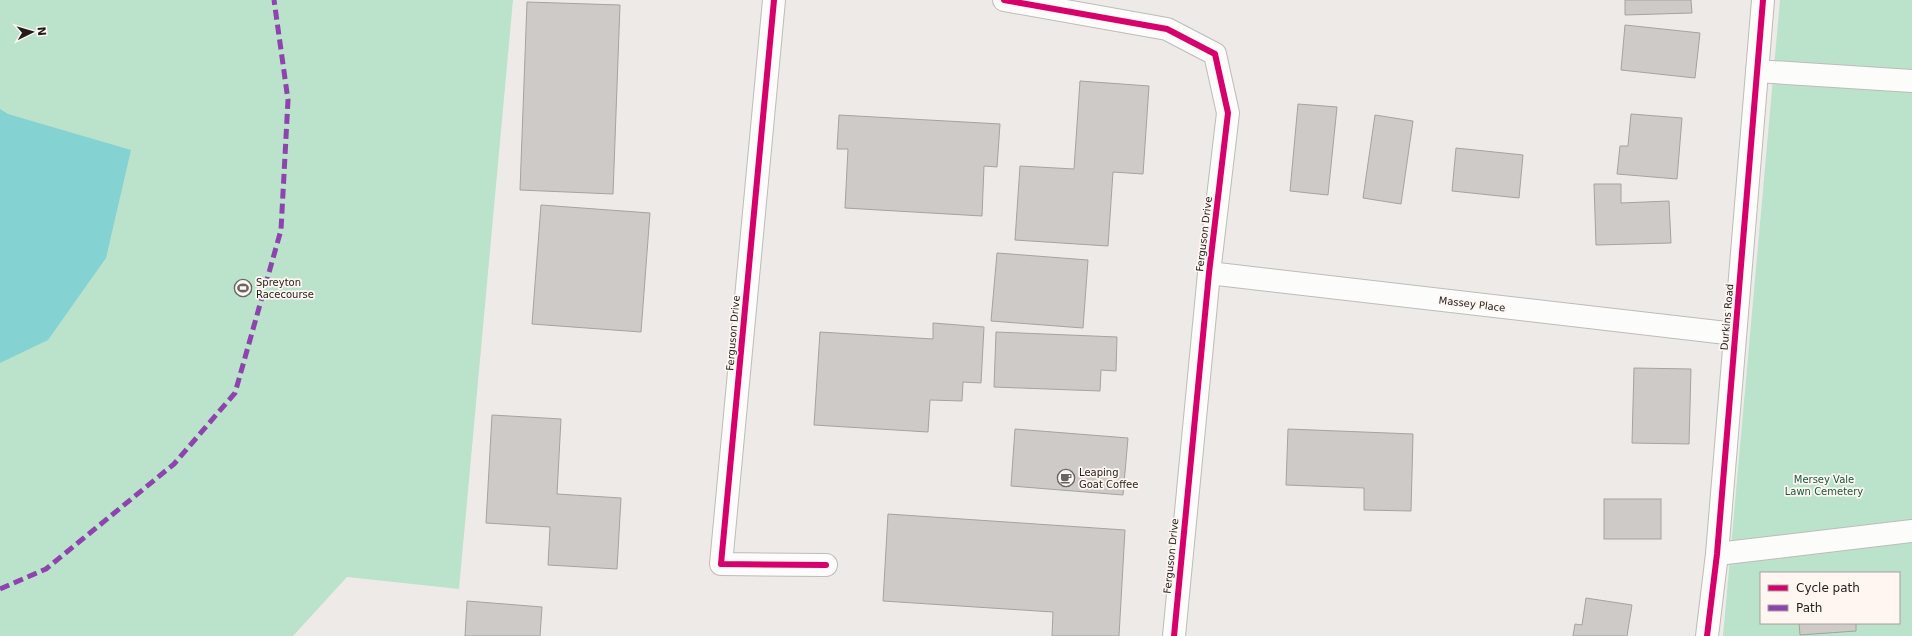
<svg xmlns="http://www.w3.org/2000/svg" width="1912" height="636" font-family="'DejaVu Sans',sans-serif">
<style>
.green{fill:#bbe3cc;fill-rule:evenodd}
.water{fill:#85d2d3}
.building{fill:#cdcac7;stroke:#a5a2a0}
.lines{fill:none;stroke-linecap:round;stroke-linejoin:round}
.minor-casing{stroke:#bebbb8;stroke-width:24}
.minor{stroke:#fcfcfb;stroke-width:22}
.quiet{stroke:#8e44ad;stroke-width:5;stroke-dasharray:10 5;stroke-linecap:butt}
.cycleway-casing{stroke:#fff6f1;stroke-width:8}
.cycleway{stroke:#d6006c;stroke-width:6}
.labels{text-anchor:middle;dominant-baseline:central;stroke-width:3.5;stroke-linejoin:round;paint-order:stroke}
.street-label{font-size:10px;fill:#201d1b;stroke:#fff6f1}
.poi-label{font-size:10px;fill:#201d1b;stroke:#fff6f1;text-anchor:start}
.park-label{font-size:10px;fill:#18573c;stroke:#fff6f1}
</style>
<rect width="100%" height="100%" fill="#eeeae7"/>
<!-- green -->
<g class="green">
<polygon points="0,0 513,0 459,589 347,577 293,636 0,636"/>
<path d="M1780,0H1912V636H1723ZM1761,573H1899V623H1761Z"/>
</g>
<!-- water -->
<polygon class="water" points="0,109 8,114 131,150 106,258 48,340 0,363"/>
<!-- building -->
<g class="building">
<polygon points="1625,0 1691,0 1692,13 1625,15"/>
<polygon points="527,2 620,5 613,194 520,190"/>
<polygon points="1625,25 1700,33 1695,78 1621,70"/>
<polygon points="1080,81 1149,86 1143,174 1113,172 1108,246 1015,240 1020,166 1074,169"/>
<polygon points="1298,104 1337,107 1328,195 1290,191"/>
<polygon points="1631,114 1682,118 1677,179 1617,174 1620,146 1628,146"/>
<polygon points="839,115 1000,124 997,167 984,166 982,216 845,208 848,149 837,149"/>
<polygon points="1375,115 1413,121 1401,204 1363,198"/>
<polygon points="1456,148 1523,155 1519,198 1452,191"/>
<polygon points="1594,184 1621,184 1621,203 1669,201 1671,243 1596,245"/>
<polygon points="541,205 650,213 641,332 532,324"/>
<polygon points="997,253 1088,260 1083,328 991,321"/>
<polygon points="933,323 984,327 981,383 963,382 962,401 930,400 928,432 814,425 820,332 933,339"/>
<polygon points="996,332 1117,337 1116,371 1101,370 1100,391 994,387"/>
<polygon points="1634,368 1691,369 1689,444 1632,443"/>
<polygon points="492,415 561,419 557,494 621,498 617,569 548,565 550,527 486,523"/>
<polygon points="1015,429 1128,438 1123,495 1011,486"/>
<polygon points="1288,429 1413,434 1411,511 1364,510 1364,488 1286,485"/>
<rect x="1604" y="499" width="57" height="40"/>
<polygon points="888,514 1125,530 1119,636 1052,636 1053,612 883,601"/>
<polygon points="1586,598 1632,605 1627,636 1573,636 1575,624 1582,625"/>
<polygon points="467,601 542,607 540,636 465,636"/>
<polygon points="1799,623 1856,623 1856,631 1800,635"/>
</g>
<g class="lines">
<defs>
<g id="minor">
<polyline points="774,0 721,564 826,565"/>
<polyline points="1004,0 1167,29 1215,54 1228,113 1209,273 1174,636"/>
<polyline points="1757,71 1912,81"/>
<polyline points="1209,273 1735,334"/>
<polyline points="1717,554 1912,531"/>
<polyline points="1707,636 1717,554 1763,0"/>
</g>
</defs>
<!-- minor casing -->
<use href="#minor" class="minor-casing"/>
<!-- minor -->
<use href="#minor" class="minor"/>
<!-- quiet -->
<polyline class="quiet" points="0,589 46,569 174,464 235,393 281,230 288,100 274,0"/>
<defs>
<g id="cycleway">
<polyline points="774,0 721,564 826,565"/>
<polyline points="1004,0 1167,29 1215,54 1228,113 1209,273 1174,636"/>
<polyline points="1707,636 1717,554 1763,0"/>
</g>
</defs>
<!-- cycleway casing -->
<use href="#cycleway" class="cycleway-casing"/>
<!-- cycleway -->
<use href="#cycleway" class="cycleway"/>
</g>
<!-- icons -->
<defs>
<symbol id="stadium-ring" viewBox="-11 -11 22 22"><circle r="9.5" fill="#fff6f1" stroke="#686562" stroke-width="1.5"/><path d="M0-5a6.5 5 0 1 0 0 10a6.5 5 0 1 0 0-10ZM-3.5-1.8h7v3.6h-7Z" fill="#686562"/></symbol>
<symbol id="cafe-ring" viewBox="-11 -11 22 22"><circle r="9.5" fill="#fff6f1" stroke="#686562" stroke-width="1.5"/><path d="M-5.5-4.5H6V0H3Q3 3.5 0 3.5H-2.5Q-5.5 3.5-5.5 0ZM3-3.2v2h1.7v-2ZM-6 4.5H4V6H-6Z" fill="#686562"/></symbol>
</defs>
<g fill-rule="evenodd">
<use href="#stadium-ring" x="233" y="278" width="20" height="20"/>
<use href="#cafe-ring" x="1056" y="468" width="20" height="20"/>
</g>
<g class="labels">
<!-- street labels -->
<g class="street-label">
<text transform="translate(1204 234) rotate(-83)">Ferguson Drive</text>
<text transform="translate(1472 304) rotate(7)">Massey Place</text>
<text transform="translate(1727 317) rotate(-85)">Durkins Road</text>
<text transform="translate(733 333) rotate(-85)">Ferguson Drive</text>
<text transform="translate(1171 556) rotate(-84)">Ferguson Drive</text>
</g>
<!-- poi labels -->
<g class="poi-label">
<text x="256" y="282">Spreyton<tspan x="256" dy="12">Racecourse</tspan></text>
<text x="1079" y="472">Leaping<tspan x="1079" dy="12">Goat Coffee</tspan></text>
</g>
<!-- park labels -->
<g class="park-label">
<text x="1824" y="479">Mersey Vale<tspan x="1824" dy="12">Lawn Cemetery</tspan></text>
</g>
</g>
<!-- legend -->
<rect x="1760" y="572" width="140" height="52" fill="#fff6f1" stroke="#a69f9b"/>
<rect x="1768" y="585" width="20" height="6" fill="#d6006c" stroke="#a69f9b"/>
<text x="1796" y="592" font-size="12" fill="#201d1b">Cycle path</text>
<rect x="1768" y="605" width="20" height="6" fill="#8e44ad" stroke="#a69f9b"/>
<text x="1796" y="612" font-size="12" fill="#201d1b">Path</text>
<!-- north arrow -->
<g transform="translate(32 32) rotate(85)" stroke="#fff6f1" stroke-width="3" paint-order="stroke">
<path d="M0-3L7 15L0 10L-7 15Z" fill="#201d1b"/>
<text y="-6" font-size="11" font-weight="bold" text-anchor="middle" fill="#201d1b">N</text>
</g>
</svg>
